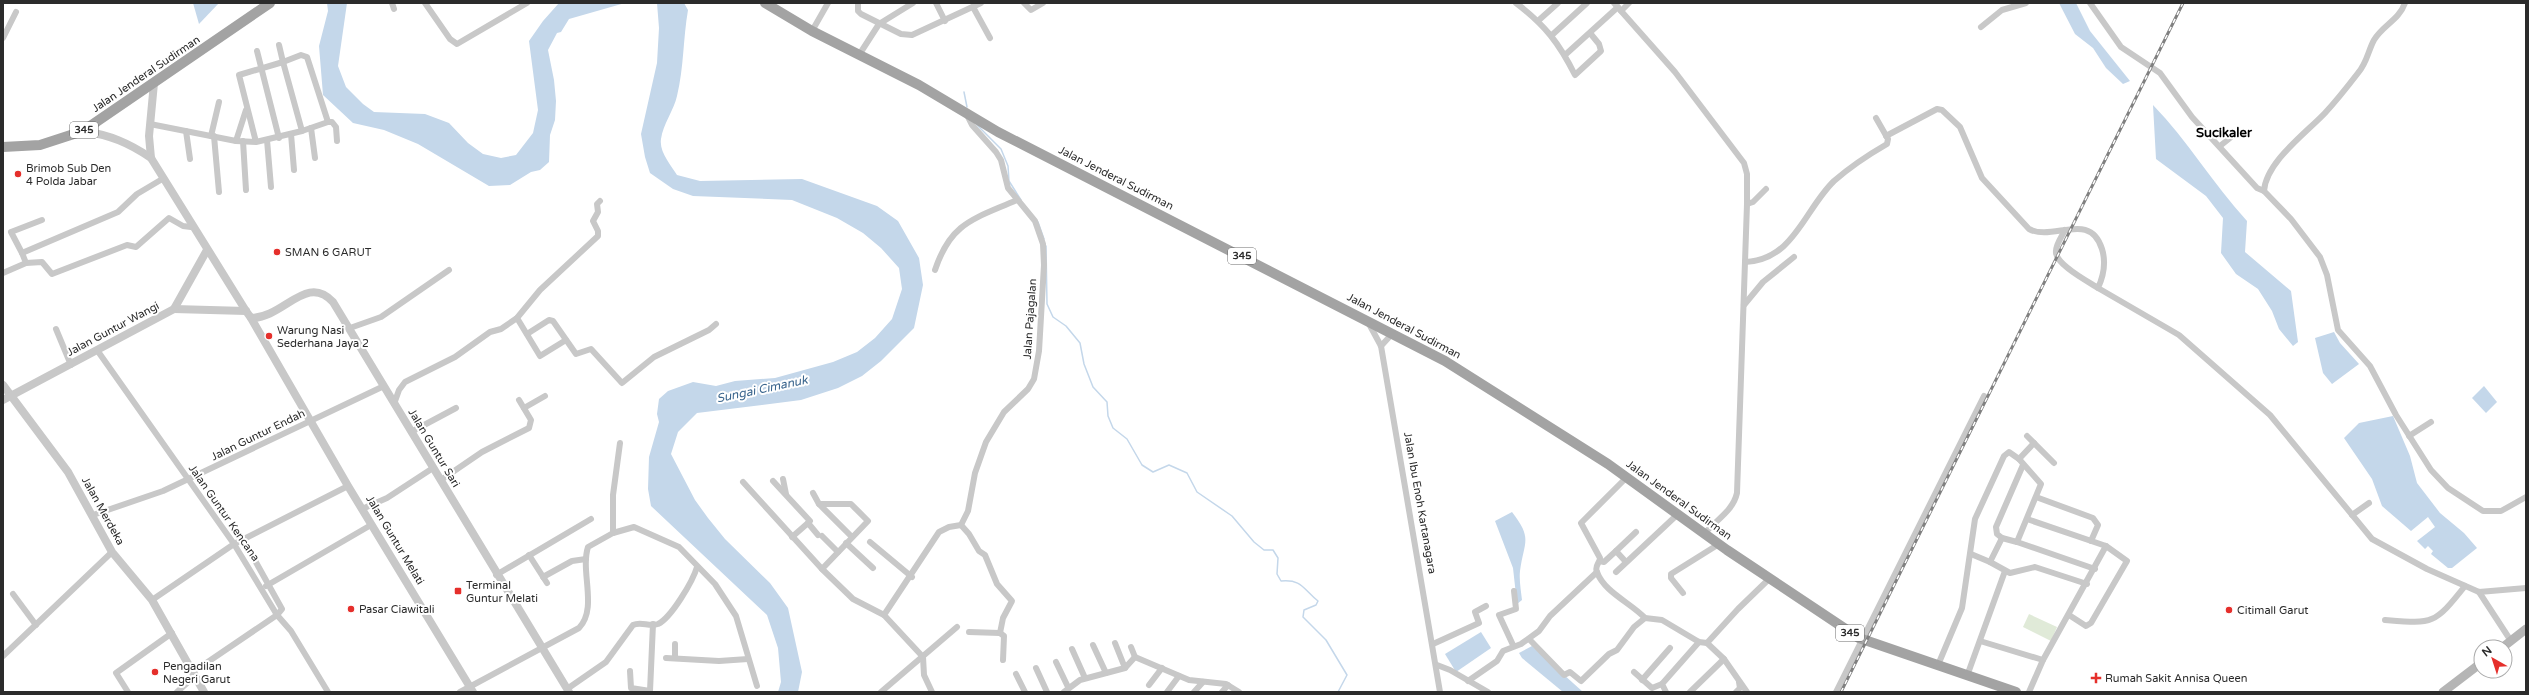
<svg xmlns="http://www.w3.org/2000/svg" width="2529" height="695" font-family="'Varela Round',sans-serif">
<style>
.green{fill:#e0ead8}
.water{fill:#c4d7ea}
.lines{fill:none;stroke-linecap:round;stroke-linejoin:round}
.stream{stroke:#c4d7ea;stroke-width:1.5}
.minor{stroke:#c8c8c8;stroke-width:6}
.tertiary{stroke:#c8c8c8;stroke-width:8}
.secondary{stroke:#b5b5b5;stroke-width:9}
.primary{stroke:#a3a3a3;stroke-width:10}
.rail-casing{stroke:#808080;stroke-width:3}
.rail{stroke:#fff;stroke-width:1.5;stroke-dasharray:4.5;stroke-linecap:butt}
.poi-dot{fill:#e52f2b;stroke:#fff;stroke-width:1.5}
.labels{text-anchor:middle;dominant-baseline:central;stroke-width:4;stroke-linejoin:round;paint-order:stroke}
.shield{fill:#fff;stroke:#6b6b6b;stroke-width:1}
.shield-label{font-size:10px;font-weight:bold;fill:#2b2b2b}
.street-label{font-size:11px;fill:#2b2b2b;stroke:#fff}
.poi-label{font-size:11px;fill:#2b2b2b;stroke:#fff;text-anchor:start}
.water-label{font-size:12px;font-style:italic;fill:#3a658d;stroke:#fff}
.quarter-label{font-size:13px;font-weight:bold;fill:#000;stroke:#fff}
</style>
<rect width="100%" height="100%" fill="#fff"/>
<!-- green -->
<polygon class="green" points="2029,614 2057,627 2051,641 2023,627"/>
<!-- water -->
<g class="water">
<polygon points="193,3 219,3 199,24"/>
<polygon points="327,3 347,3 338,66 346,87 363,104 374,112 425,114 449,123 468,143 483,154 501,158 516,155 533,133 538,110 529,41 543,21 559,3 625,3 569,19 561,32 557,33 548,50 554,80 556,101 555,120 550,135 549,162 540,170 531,172 510,185 489,186 418,144 384,130 353,123 323,95 319,46 328,11"/>
<path d="M657,3H684L688,10C683,39 684,67 677,96C674,110 663,124 661,139C659,152 671,165 677,175L700,181L802,179L877,206L898,221L919,258L923,285L914,328L881,361L862,376L838,388L801,400L697,413L678,432L671,454L695,500L708,518L725,539L770,583L788,608L802,672L798,692H778L781,682L778,648L767,615L651,506L648,489L649,457L659,422L657,414L659,399L668,391L693,382L716,386L735,381L775,378L833,362L857,352L875,338L892,319L902,289L899,268L881,248L863,233L837,218L792,200L693,196L673,189L650,173L645,157L641,134L657,63L659,28Z"/>
<polygon points="2059,3 2076,3 2090,31 2130,81 2123,84 2106,68 2093,48 2075,34"/>
<path d="M2153,105C2188,141 2213,184 2247,221L2245,252L2291,291L2298,342L2293,346L2279,329L2272,311L2258,289L2236,274L2221,253L2223,218L2206,196L2156,159Z"/>
<polygon points="2334,332 2340,343 2359,364 2332,384 2323,373 2315,338"/>
<polygon points="2484,386 2497,402 2486,413 2472,398"/>
<polygon points="2393,416 2410,456 2417,483 2440,513 2464,533 2477,548 2452,568 2448,568 2431,554 2433,551 2428,546 2425,549 2417,541 2435,527 2428,517 2411,531 2382,506 2372,479 2344,438 2359,423"/>
<path d="M1512,512C1533,539 1524,541 1520,571C1519,580 1521,591 1522,600L1517,604L1513,568L1495,521Z"/>
<polygon points="1481,632 1491,648 1456,672 1445,654"/>
<polygon points="1532,646 1583,692 1563,692 1522,658 1519,653"/>
</g>
<g class="lines">
<!-- stream -->
<g class="stream">
<polyline points="964,92 967,107"/>
<polyline points="977,125 1001,149 1008,166 1009,181 1021,200"/>
<polyline points="1038,222 1044,239"/>
<path d="M1046,246L1047,304L1053,317L1066,326L1080,343L1084,364L1093,387L1107,402L1108,416L1113,428L1127,439L1142,465L1153,472L1169,465L1187,473L1197,492L1232,516L1254,542L1264,550H1273L1278,558L1277,574L1281,581C1302,579 1303,589 1318,601L1316,605L1304,610L1303,617L1326,640L1347,675L1338,692"/>
</g>
<!-- minor -->
<g class="minor">
<polyline points="392,3 394,9"/>
<polyline points="425,3 450,39 457,44 527,3"/>
<polyline points="858,3 858,11 861,14 901,34 912,35 981,3"/>
<polyline points="936,3 945,21"/>
<polyline points="1024,3 1031,10 1043,3"/>
<path d="M1516,3C1545,25 1559,43 1575,75L1601,51L1599,44L1590,33"/>
<path d="M1614,3L1675,72L1744,163L1747,174V204L1737,493C1733,511 1716,520 1705,533"/>
<polyline points="2090,3 2121,47 2160,73 2192,117 2257,188 2264,191"/>
<path d="M2405,3C2399,20 2383,25 2374,40C2368,51 2367,63 2358,73C2348,86 2337,100 2325,113C2306,133 2266,162 2264,191L2291,219L2320,257L2327,275L2338,330L2370,366L2396,415L2431,470L2448,488L2483,511H2501L2526,497"/>
<polyline points="973,7 990,38"/>
<polyline points="1621,11 1629,3"/>
<polyline points="1539,20 1558,3"/>
<polyline points="1981,27 2002,10 2026,3"/>
<polyline points="812,31 828,3"/>
<polyline points="1552,35 1587,3"/>
<polyline points="3,38 16,12"/>
<polyline points="279,45 283,62 301,55 307,57 328,122 302,131"/>
<polyline points="257,51 279,138"/>
<polyline points="859,55 879,24 913,3"/>
<polyline points="1565,55 1618,7"/>
<polyline points="328,122 332,122 336,127 337,141"/>
<polyline points="150,124 236,141 256,142 302,131 283,62 239,75 256,142"/>
<polyline points="311,128 315,158"/>
<polyline points="186,131 190,159"/>
<polyline points="291,134 294,170"/>
<polyline points="211,136 219,102"/>
<polyline points="214,136 219,192"/>
<path d="M1886,136L1937,109L1942,110L1960,127L1982,178L2029,229C2053,242 2090,210 2102,249C2106,262 2104,275 2098,288L2179,335L2270,415L2372,539L2427,569L2479,592L2526,588"/>
<polyline points="267,140 271,187"/>
<polyline points="236,141 246,110"/>
<polyline points="243,141 246,190"/>
<polyline points="2220,146 2230,138"/>
<polyline points="1747,204 1753,202 1766,189"/>
<path d="M2065,230C2062,236 2056,244 2056,251C2054,264 2089,282 2098,288"/>
<polyline points="22,253 11,232 42,220"/>
<path d="M1745,262C1794,260 1804,210 1834,181C1850,167 1868,155 1887,144L1888,139L1876,118"/>
<polyline points="26,263 22,253 118,212 137,194 164,178"/>
<path d="M935,270C951,222 974,219 1017,200"/>
<polyline points="3,273 26,263 42,262 52,274 127,245 136,247 169,218 183,226 191,227"/>
<polyline points="1744,305 1763,282 1794,257"/>
<polyline points="517,318 540,356 566,340"/>
<polyline points="1368,322 1381,346 1440,692"/>
<polyline points="350,328 381,317 449,270"/>
<polyline points="56,329 71,365"/>
<polyline points="527,334 549,320 553,321 576,354 591,349 622,383 654,357 709,330 716,324"/>
<polyline points="1381,346 1392,334"/>
<polyline points="97,350 234,544 277,615 291,631 328,692"/>
<polyline points="394,404 399,390 405,382 455,357 490,332 501,329 517,318 540,290 598,236 598,231 593,221 598,212 597,204 600,201"/>
<polyline points="524,408 545,396"/>
<polyline points="411,432 456,408"/>
<polyline points="2027,436 2054,463"/>
<polyline points="2409,436 2431,422"/>
<polyline points="2019,459 2034,443"/>
<polyline points="2023,465 1996,527 1997,534 2002,538 2017,542 2095,569"/>
<path d="M1627,477L1581,523L1600,558C1600,563 1594,566 1597,572C1604,592 1631,603 1645,618L1662,620L1699,642L1707,643"/>
<polyline points="783,479 786,494"/>
<polyline points="441,480 482,452 529,428 531,420 519,400"/>
<polyline points="773,481 810,521 808,523"/>
<polyline points="743,482 822,569"/>
<polyline points="813,493 819,504"/>
<polyline points="2036,497 2093,518 2098,525 2091,541"/>
<polyline points="362,509 387,498 433,468"/>
<polyline points="93,515 163,491 384,386"/>
<polyline points="2352,515 2369,503"/>
<polyline points="2027,519 2106,546 2127,561 2091,623 2086,626 2069,615"/>
<polyline points="961,525 969,534 979,551 985,555 997,584 1012,601 1003,618 1000,633 969,632"/>
<polyline points="613,533 613,495 620,443"/>
<polyline points="822,536 838,552"/>
<polyline points="792,537 808,523 818,535"/>
<polyline points="852,537 819,504 851,504 868,521 822,569 853,599 884,615"/>
<polyline points="870,542 912,577"/>
<polyline points="846,543 873,568"/>
<polyline points="1971,554 1990,562 2010,573 2035,567 2087,584"/>
<polyline points="529,555 547,583"/>
<polyline points="1600,561 1604,562 1616,551"/>
<polyline points="1626,562 1616,551 1636,532"/>
<polyline points="1990,562 2002,538"/>
<polyline points="1616,572 1678,514"/>
<polyline points="496,575 591,519"/>
<polyline points="543,577 572,561 586,559"/>
<polyline points="266,586 371,525"/>
<polyline points="2479,592 2511,641"/>
<polyline points="1683,593 1671,578 1671,574 1719,544"/>
<polyline points="13,594 36,625"/>
<polyline points="152,600 234,544 348,486"/>
<path d="M2385,620C2433,624 2434,625 2465,586"/>
<polyline points="1000,633 1004,636 1003,660"/>
<polyline points="1529,639 1564,675 1570,672 1581,681 1609,654 1617,650 1634,627 1645,618"/>
<polyline points="1980,641 2043,660"/>
<polyline points="1115,643 1125,668"/>
<polyline points="675,644 675,658"/>
<polyline points="1433,644 1479,623 1475,612 1486,606"/>
<polyline points="1093,645 1106,673"/>
<polyline points="1513,645 1499,615 1516,609 1514,591"/>
<polyline points="1131,647 1135,657"/>
<polyline points="1072,649 1085,678"/>
<polyline points="3,656 112,552"/>
<polyline points="666,658 719,661 748,659"/>
<polyline points="1056,662 1068,687"/>
<polyline points="1437,665 1450,670 1488,692"/>
<polyline points="1938,665 1962,608 1975,519 2004,456 2009,452 2019,459 2041,484 2017,542"/>
<polyline points="1036,668 1047,692"/>
<polyline points="630,671 631,688 650,691 653,624"/>
<polyline points="193,672 277,615 282,609 243,539"/>
<polyline points="1634,672 1652,688 1662,684"/>
<polyline points="1016,674 1025,692"/>
<polyline points="1967,676 2005,571"/>
<polyline points="1642,680 1670,648"/>
<polyline points="1468,681 1497,661 1503,651 1521,644 1539,631 1550,616 1597,572"/>
<polyline points="1149,685 1162,668"/>
<path d="M567,689L606,662L633,625C641,621 649,627 658,624C671,618 693,581 697,567"/>
<polyline points="128,692 116,673 172,633"/>
<polyline points="177,692 195,676"/>
<path d="M460,692L579,628C598,608 580,572 588,547L613,533L634,527L679,547L715,584L736,616L757,686"/>
<polyline points="881,692 957,627"/>
<polyline points="932,692 924,675 923,657 884,615 939,532 949,527 961,525 968,511 975,473 986,442 1004,412 1028,389 1034,379 1039,351 1044,265 1043,244 1035,221 1008,188 1001,160 996,152 972,125 967,115"/>
<polyline points="1064,692 1080,680 1125,668 1135,657 1189,680 1226,684 1239,692"/>
<polyline points="1167,692 1179,676"/>
<polyline points="1194,692 1203,682"/>
<polyline points="1222,692 1228,685"/>
<polyline points="1666,692 1662,684 1699,642"/>
<polyline points="1690,692 1724,659"/>
<polyline points="1736,692 1740,688 1739,682"/>
<polyline points="1747,692 1724,659 1707,643 1738,609 1769,579"/>
<polyline points="1836,692 1984,396"/>
<polyline points="2029,692 2043,660 2106,546"/>
</g>
<!-- tertiary -->
<g class="tertiary">
<path d="M154,83L149,136L151,158L246,311L251,318C284,318 306,273 333,302L569,692"/>
<path d="M83,131C110,135 129,143 151,158"/>
<polyline points="174,309 246,311"/>
<polyline points="251,318 348,486 473,692"/>
<polyline points="3,385 68,472 112,552 152,600 204,692"/>
<polyline points="3,400 174,309 207,250"/>
</g>
<!-- secondary -->
<g class="secondary">
<polyline points="2503,647 2526,629"/>
<polyline points="2443,692 2481,663"/>
</g>
<!-- primary -->
<g class="primary">
<polyline points="765,3 812,31 919,85 998,132 1445,361 1608,464 1727,550 1859,638 2016,692"/>
<polyline points="3,147 40,145 83,131 270,3"/>
</g>
<defs>
<polyline id="rail" points="1841,692 2183,3"/>
</defs>
<!-- rail casing -->
<use href="#rail" class="rail-casing"/>
<!-- rail -->
<use href="#rail" class="rail"/>
</g>
<!-- markers -->
<g class="poi-dot">
<circle cx="18" cy="174" r="4"/>
<circle cx="277" cy="252" r="4"/>
<circle cx="269" cy="336" r="4"/>
<rect x="454" y="587" width="8" height="8" rx="2"/>
<circle cx="351" cy="609" r="4"/>
<circle cx="2229" cy="610" r="4"/>
<circle cx="155" cy="672" r="4"/>
<path d="M2094 672h4v4h4v4h-4v4h-4v-4h-4v-4h4z"/>
</g>
<g class="labels">
<!-- shield labels -->
<g class="shield">
<rect x="70" y="122" width="28" height="16" rx="3"/>
<rect x="1228" y="248" width="28" height="16" rx="3"/>
<rect x="1836" y="625" width="28" height="16" rx="3"/>
</g>
<g class="shield-label">
<text x="84" y="130">345</text>
<text x="1242" y="256">345</text>
<text x="1850" y="633">345</text>
</g>
<!-- street labels -->
<g class="street-label">
<text transform="translate(146 74) rotate(-34)">Jalan Jenderal Sudirman</text>
<text transform="translate(1116 178) rotate(27)">Jalan Jenderal Sudirman</text>
<text transform="translate(1030 319) rotate(-86)">Jalan Pajagalan</text>
<text transform="translate(1404 326) rotate(28)">Jalan Jenderal Sudirman</text>
<text transform="translate(113 329) rotate(-28)">Jalan Guntur Wangi</text>
<text transform="translate(258 435) rotate(-26)">Jalan Guntur Endah</text>
<text transform="translate(434 448) rotate(59)">Jalan Guntur Sari</text>
<text transform="translate(1679 500) rotate(36)">Jalan Jenderal Sudirman</text>
<text transform="translate(1420 503) rotate(80)">Jalan Ibu Enoh Kartanagara</text>
<text transform="translate(103 511) rotate(61)">Jalan Merdeka</text>
<text transform="translate(224 513) rotate(55)">Jalan Guntur Kencana</text>
<text transform="translate(395 540) rotate(59)">Jalan Guntur Melati</text>
</g>
<!-- poi labels -->
<g class="poi-label">
<text x="26" y="168">Brimob Sub Den<tspan x="26" dy="13">4 Polda Jabar</tspan></text>
<text x="285" y="252">SMAN 6 GARUT</text>
<text x="277" y="330">Warung Nasi<tspan x="277" dy="13">Sederhana Jaya 2</tspan></text>
<text x="466" y="585">Terminal<tspan x="466" dy="13">Guntur Melati</tspan></text>
<text x="359" y="609">Pasar Ciawitali</text>
<text x="2237" y="610">Citimall Garut</text>
<text x="163" y="666">Pengadilan<tspan x="163" dy="13">Negeri Garut</tspan></text>
<text x="2105" y="678">Rumah Sakit Annisa Queen</text>
</g>
<!-- water labels -->
<g class="water-label">
<text transform="translate(762 389) rotate(-12)">Sungai Cimanuk</text>
</g>
<!-- quarter labels -->
<g class="quarter-label">
<text x="2224" y="133">Sucikaler</text>
</g>
</g>
<!-- border -->
<rect width="2529" height="695" fill="none" stroke="#2b2b2b" stroke-width="8"/>
<!-- north arrow -->
<g transform="translate(2493 659) rotate(321)"><circle r="19" fill="#ffffff" stroke="#aaaaaa"/>
<path d="M0-3L7 15L0 10L-7 15Z" fill="#e52f2b"/>
<text y="-6" font-size="11" font-weight="bold" text-anchor="middle" fill="#2b2b2b">N</text>
</g>
</svg>
